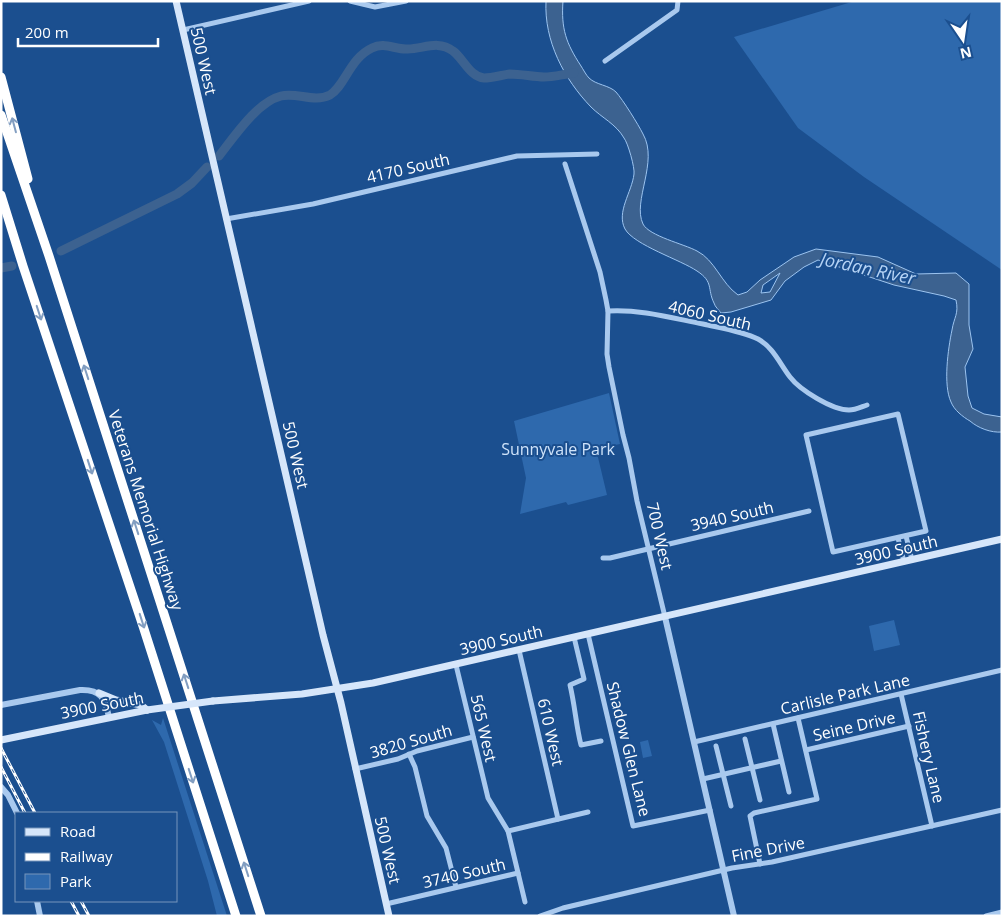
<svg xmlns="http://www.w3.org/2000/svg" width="1003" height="917" font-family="'Open Sans',sans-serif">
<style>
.green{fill:#2e69ad}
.water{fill:#3c6290;stroke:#9cc4f0;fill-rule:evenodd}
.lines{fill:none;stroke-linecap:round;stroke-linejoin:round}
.river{stroke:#3c6290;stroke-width:9}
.minor{stroke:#a9c9ee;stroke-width:5}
.tertiary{stroke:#a9c9ee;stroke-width:6}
.secondary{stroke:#d6e6fa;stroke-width:7}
.motorway{stroke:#fff;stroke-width:9}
.rail-casing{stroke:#fff;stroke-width:3}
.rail{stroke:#1b4f8f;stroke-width:1;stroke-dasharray:4;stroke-linecap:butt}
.secondary-bridge{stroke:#d6e6fa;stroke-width:7}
.oneway{stroke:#829ec1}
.labels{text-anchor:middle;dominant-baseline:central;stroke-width:4;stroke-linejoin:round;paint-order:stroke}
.street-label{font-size:16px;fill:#fff;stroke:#1b4f8f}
.park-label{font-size:16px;fill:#cfe3fa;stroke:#1b4f8f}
.water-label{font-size:18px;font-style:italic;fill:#b5d3f5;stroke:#1b4f8f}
</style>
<rect width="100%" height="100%" fill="#1b4f8f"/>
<!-- green -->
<g class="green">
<polygon points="855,1 1002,1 1002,270 864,177 798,128 734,37"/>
<polygon points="609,393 620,444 596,449 607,495 568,505 566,502 520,514 526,478 514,421"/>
<polygon points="894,620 900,645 874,651 869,626"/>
<polygon points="163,718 227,916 217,916 208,881 164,742 152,720 161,725"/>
<polygon points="648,740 652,756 643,758 640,742"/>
</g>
<!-- water -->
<path class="water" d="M546,1H563C561,29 566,43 581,66C583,69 586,75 589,78C596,85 609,85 616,92C623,100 638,124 643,134C659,162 632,201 643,224C649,236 684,244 697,251C715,260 721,283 738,295L747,292L760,280L794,257L816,249L878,257L916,274L956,273L969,284V325L973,349L965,367L968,396L972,408L984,414L1002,417V432C991,433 978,428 970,421C963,417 954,410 951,402C943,385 948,349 952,330C954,317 959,314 956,300L944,296L894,285L818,260L804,267L785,281L771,300L731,312L721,313C719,310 715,307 714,303C707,289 714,282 697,271C681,260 634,245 625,229C616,212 632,192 634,174C635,168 628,143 624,138C616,124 602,118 591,107C564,79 544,41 546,1ZM780,273L770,292L761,293L763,285Z"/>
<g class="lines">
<!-- river -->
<g class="river">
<path d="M219,156C234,137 257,102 281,96C297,92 314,103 330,95C345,86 350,58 372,48C384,42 394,49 406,49C422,50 437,39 453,51C463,58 470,77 484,78C492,78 502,75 510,74C522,74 533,77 544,77C554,77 564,74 574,73"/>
<polyline points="61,251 177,194 192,183 207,167"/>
<polyline points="1,268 12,266"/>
</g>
<!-- minor -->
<g class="minor">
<polyline points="350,1 375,7 406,1"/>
<polyline points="183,30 309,1"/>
<polyline points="605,61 677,10 678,1"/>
<polyline points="565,164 600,272 606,300 608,311 607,354 609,367 623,435 629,458 637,501 665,617"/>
<polyline points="226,219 313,204 517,156 597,154"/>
<path d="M608,311C640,309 672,318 703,324C721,328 742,331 758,339C773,347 780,364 790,377C800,390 832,410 849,410C855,410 861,407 867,405"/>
<polygon points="898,414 926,531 833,552 806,435"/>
<polyline points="906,536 912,560"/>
<polyline points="898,538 904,562"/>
<polyline points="603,558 610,558 631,553 809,511"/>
<polyline points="588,634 633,826 710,810"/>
<path d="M574,637L584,679L570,685C575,706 576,725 581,745L601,741"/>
<polyline points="519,650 558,819"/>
<polyline points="456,665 488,798 508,831 525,902"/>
<polyline points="901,694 932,826"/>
<polyline points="773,724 789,792"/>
<polyline points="745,739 760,800"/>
<polyline points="694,742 1002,670"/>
<polyline points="716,746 731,806"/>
<polyline points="806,750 909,726"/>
<polyline points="409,754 415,767 427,816 446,848 456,887"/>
<polyline points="355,769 398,759 417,751 473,737"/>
<polyline points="703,779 781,761"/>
<polyline points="508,831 588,812"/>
<polyline points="760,864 750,816 754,813 817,799 798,718"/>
<polyline points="386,904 518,873"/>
<polyline points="540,916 563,908 732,868 772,862 1002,810"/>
<polyline points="986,916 1002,912"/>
</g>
<!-- tertiary -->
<g class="tertiary">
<polyline points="665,617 734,916"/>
<path d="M1,705L80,690C101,689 105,699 109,717"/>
<polyline points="1,787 8,795 17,813"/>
<polyline points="37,901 40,916"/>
</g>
<!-- secondary -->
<g class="secondary">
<polyline points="176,1 323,635 341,703 389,916"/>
<polyline points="99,693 116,700 141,705 147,710"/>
<polyline points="213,701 302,694 373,683 1002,539"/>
<polyline points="1,740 147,710"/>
</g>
<!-- motorway -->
<g class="motorway">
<polyline points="1,77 28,179"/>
<polyline points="1,115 49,256 261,916"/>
<polyline points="1,195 23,266 143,626 236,916"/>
</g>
<defs>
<g id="rail">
<polyline points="1,748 35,813"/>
<polyline points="1,767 25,813"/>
<polyline points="71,901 79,916"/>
<polyline points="81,901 89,916"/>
</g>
</defs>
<!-- rail casing -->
<use href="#rail" class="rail-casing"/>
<!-- rail -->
<use href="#rail" class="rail"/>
<!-- secondary-bridge -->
<polyline class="secondary-bridge" points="147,710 213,701"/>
</g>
<!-- one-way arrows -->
<defs><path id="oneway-shaft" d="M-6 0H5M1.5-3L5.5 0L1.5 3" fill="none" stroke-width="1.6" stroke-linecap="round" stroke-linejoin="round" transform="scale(1.25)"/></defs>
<g class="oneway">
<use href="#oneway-shaft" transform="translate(14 125) rotate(-105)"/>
<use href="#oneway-shaft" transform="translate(39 313) rotate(72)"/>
<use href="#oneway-shaft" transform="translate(86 372) rotate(-108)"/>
<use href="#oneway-shaft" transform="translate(90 467) rotate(72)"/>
<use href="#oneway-shaft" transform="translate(136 527) rotate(-108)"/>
<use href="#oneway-shaft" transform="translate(142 621) rotate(72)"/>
<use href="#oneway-shaft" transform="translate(186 681) rotate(-108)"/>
<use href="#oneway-shaft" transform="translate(191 776) rotate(72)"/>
<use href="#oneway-shaft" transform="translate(246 869) rotate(-108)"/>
</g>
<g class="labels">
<!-- street labels -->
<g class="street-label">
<text transform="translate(204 61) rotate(77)">500 West</text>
<text transform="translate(408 168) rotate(-13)">4170 South</text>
<text transform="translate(710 315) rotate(13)">4060 South</text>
<text transform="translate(296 455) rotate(77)">500 West</text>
<text transform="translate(146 510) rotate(72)">Veterans Memorial Highway</text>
<text transform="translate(732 516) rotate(-13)">3940 South</text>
<text transform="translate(660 536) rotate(77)">700 West</text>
<text transform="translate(896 550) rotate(-13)">3900 South</text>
<text transform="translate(501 640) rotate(-13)">3900 South</text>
<text transform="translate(845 694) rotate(-13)">Carlisle Park Lane</text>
<text transform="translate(102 705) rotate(-11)">3900 South</text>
<text transform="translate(854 726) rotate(-13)">Seine Drive</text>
<text transform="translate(484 728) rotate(77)">565 West</text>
<text transform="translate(551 732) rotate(77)">610 West</text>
<text transform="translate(411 741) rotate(-16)">3820 South</text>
<text transform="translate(629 749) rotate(76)">Shadow Glen Lane</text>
<text transform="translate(929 757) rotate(77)">Fishery Lane</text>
<text transform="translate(768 849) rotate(-11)">Fine Drive</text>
<text transform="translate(388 850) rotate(77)">500 West</text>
<text transform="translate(464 873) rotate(-13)">3740 South</text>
</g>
<!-- park labels -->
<g class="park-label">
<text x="558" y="449">Sunnyvale Park</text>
</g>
<!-- water labels -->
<g class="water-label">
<text transform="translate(868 268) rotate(12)">Jordan River</text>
</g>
</g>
<!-- border -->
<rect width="1003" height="917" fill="none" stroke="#ffffff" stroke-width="5"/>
<!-- legend -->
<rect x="15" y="812" width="162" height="90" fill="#1b4f8f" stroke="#7695bc"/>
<rect x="25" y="828" width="25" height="8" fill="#d6e6fa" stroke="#7695bc"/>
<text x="60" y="837" font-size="15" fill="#ffffff">Road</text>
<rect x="25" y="853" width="25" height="8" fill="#ffffff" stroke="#7695bc"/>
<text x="60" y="862" font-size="15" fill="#ffffff">Railway</text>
<rect x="25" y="874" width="25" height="15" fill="#2e69ad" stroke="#7695bc"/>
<text x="60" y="887" font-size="15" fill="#ffffff">Park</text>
<!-- north arrow -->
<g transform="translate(963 40) rotate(167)" stroke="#1b4f8f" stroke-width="4" paint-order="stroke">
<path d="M0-4L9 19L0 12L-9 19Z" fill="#ffffff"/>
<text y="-8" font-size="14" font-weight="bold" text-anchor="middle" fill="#ffffff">N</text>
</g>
<!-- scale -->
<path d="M18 38v8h140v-8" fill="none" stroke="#ffffff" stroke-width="2.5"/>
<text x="25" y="38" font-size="15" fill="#ffffff" stroke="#1b4f8f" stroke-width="4" paint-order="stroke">200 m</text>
</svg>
